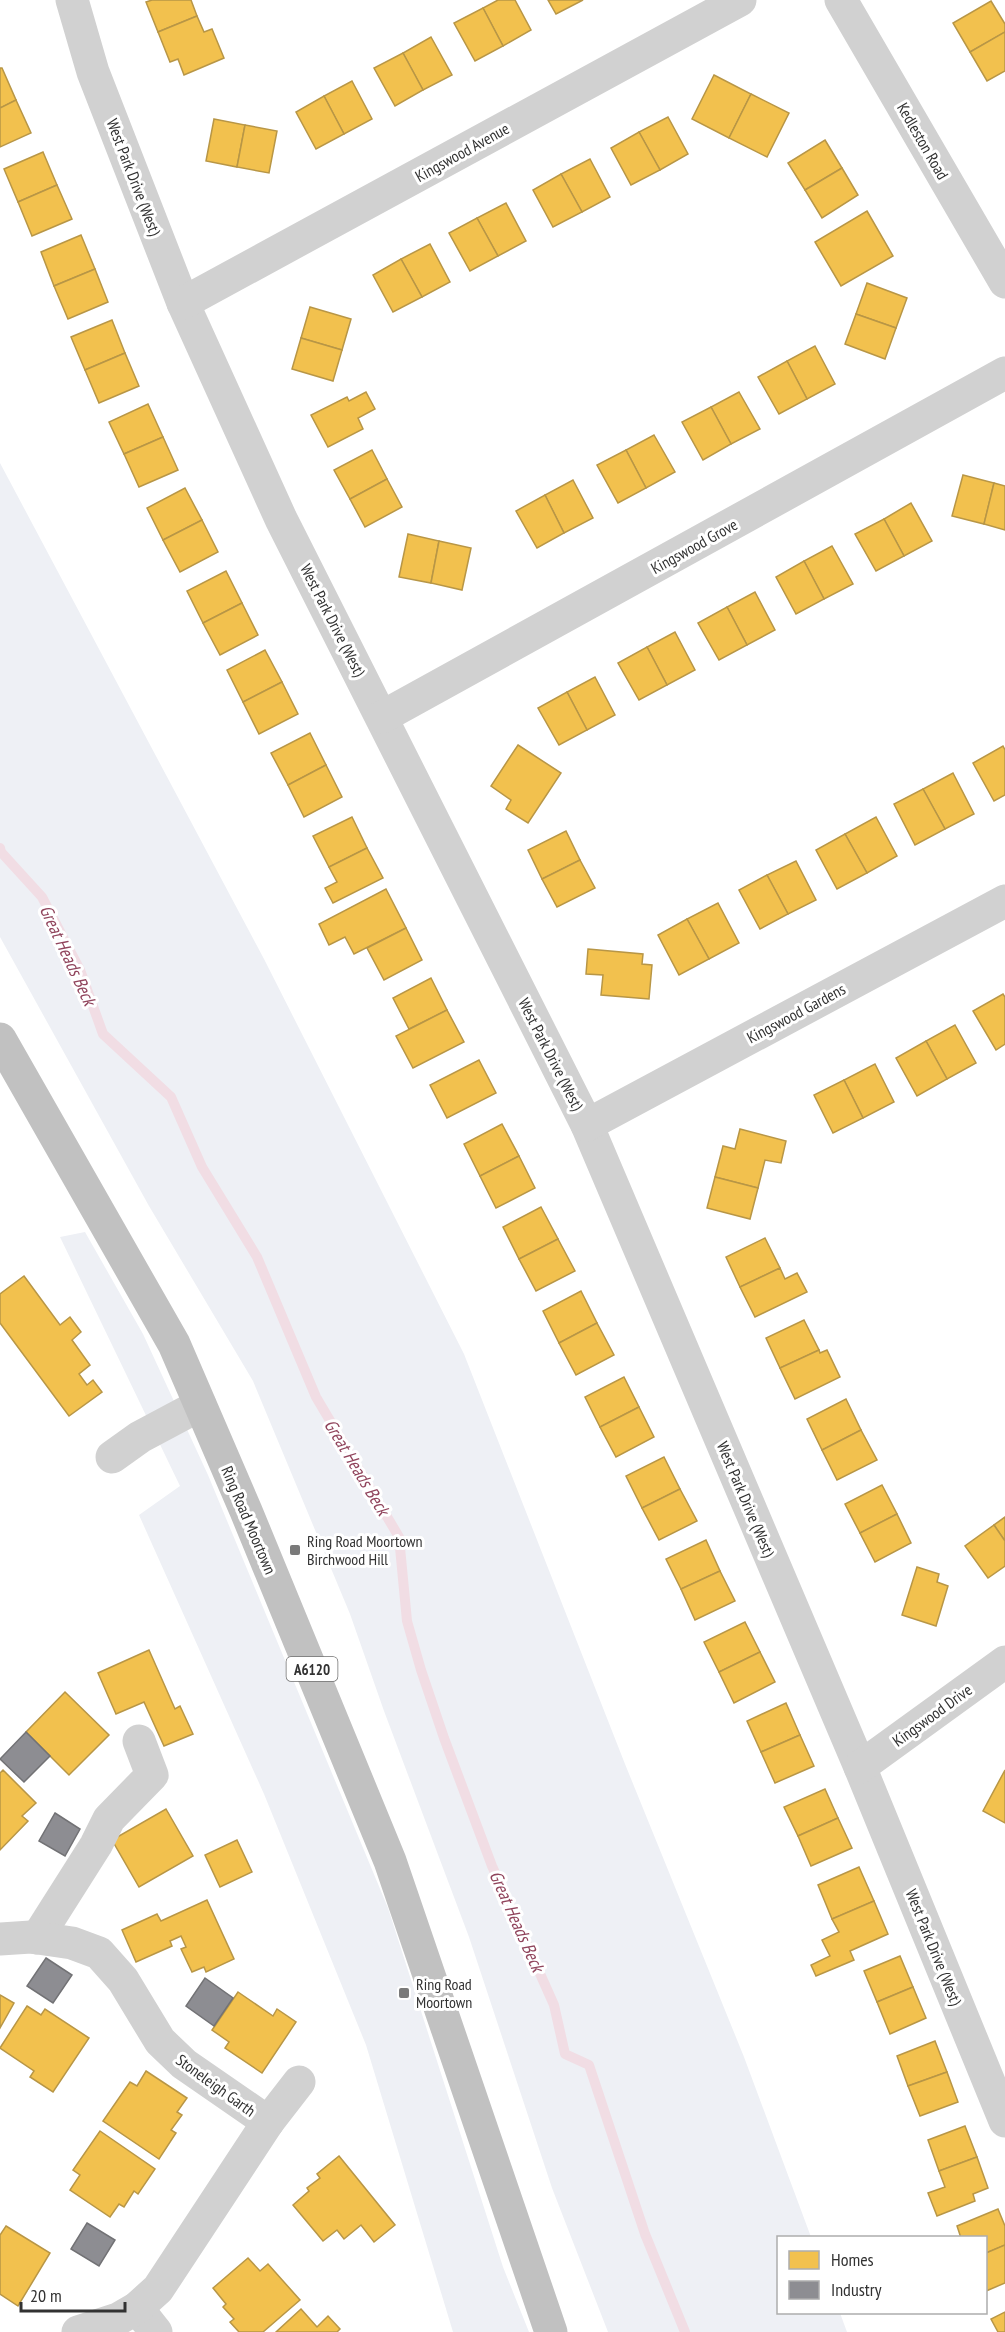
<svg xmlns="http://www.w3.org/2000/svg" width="1005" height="2332" font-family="'PT Sans Narrow',sans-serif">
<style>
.green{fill:#eef0f5}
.homes{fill:#f2c14e;stroke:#b89646;stroke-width:1.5}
.industry{fill:#8d8d92;stroke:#727275;stroke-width:1.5}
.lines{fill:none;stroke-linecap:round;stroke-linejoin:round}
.stream{stroke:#f1dde4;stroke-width:10}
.minor{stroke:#d1d1d1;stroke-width:33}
.highway{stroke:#c1c1c1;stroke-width:33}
.poi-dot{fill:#7a7a7a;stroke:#fff;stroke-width:2}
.labels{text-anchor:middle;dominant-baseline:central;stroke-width:6;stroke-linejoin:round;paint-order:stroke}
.shield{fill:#fff;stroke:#707070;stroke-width:1.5}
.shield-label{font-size:15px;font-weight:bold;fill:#323232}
.street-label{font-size:16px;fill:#323232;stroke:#fff}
.poi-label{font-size:16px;fill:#323232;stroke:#fff;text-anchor:start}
.water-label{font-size:18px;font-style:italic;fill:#90445c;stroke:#fff}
</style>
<rect width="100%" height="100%" fill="#fff"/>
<!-- green -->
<g class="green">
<polygon points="0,463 264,959 464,1354 625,1764 744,2057 811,2237 778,2238 778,2312 840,2313 847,2332 608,2332 552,2188 469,1937 384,1711 350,1614 253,1381 149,1206 0,937"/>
<polygon points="85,1232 143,1334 208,1475 388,1908 503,2267 529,2332 453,2332 366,2045 264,1794 139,1515 180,1486 60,1237"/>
</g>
<!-- homes -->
<g class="homes">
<polygon points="152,0 191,0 197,16 158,32 146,2"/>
<polygon points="498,0 515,0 531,30 503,46 483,8"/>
<polygon points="548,0 583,0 556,14"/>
<polygon points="991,1 1005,24 1005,32 970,52 953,23"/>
<polygon points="483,8 503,46 475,61 454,23"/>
<polygon points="197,16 204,32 212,29 224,58 184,75 178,59 170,62 158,32"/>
<polygon points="1005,32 1005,71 987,81 970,52"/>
<polygon points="431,37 452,75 423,90 403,53"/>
<polygon points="403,53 423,90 395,106 374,68"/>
<polygon points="0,68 2,68 16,100 0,108"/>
<polygon points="714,75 751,94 729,138 692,119"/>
<polygon points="352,81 372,119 344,134 324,96"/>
<polygon points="751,94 789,113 767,157 729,138"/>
<polygon points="324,96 344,134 316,149 296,112"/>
<polygon points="16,100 31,133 0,147 0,108"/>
<polygon points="668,117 688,154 660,170 639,132"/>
<polygon points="214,119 245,125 237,167 206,161"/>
<polygon points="245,125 277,131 269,173 237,167"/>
<polygon points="639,132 660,170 631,185 611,148"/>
<polygon points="825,140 842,168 805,190 788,163"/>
<polygon points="43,152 57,185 18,202 4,169"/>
<polygon points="590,159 610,197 582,212 561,174"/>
<polygon points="842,168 858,195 822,218 805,190"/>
<polygon points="561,174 582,212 553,227 533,190"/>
<polygon points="57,185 72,219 32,236 18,202"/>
<polygon points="506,203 526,241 498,256 477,218"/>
<polygon points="867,211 893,256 841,286 815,242"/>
<polygon points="477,218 498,256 470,271 449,233"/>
<polygon points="81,235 95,269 54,286 41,252"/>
<polygon points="430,244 450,282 422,297 401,259"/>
<polygon points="401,259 422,297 393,312 373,275"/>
<polygon points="95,269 108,302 68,319 54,286"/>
<polygon points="867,283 907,298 896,328 856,314"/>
<polygon points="310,307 351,319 342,350 301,338"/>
<polygon points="856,314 896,328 885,359 845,344"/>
<polygon points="112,320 125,353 85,370 71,337"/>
<polygon points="301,338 342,350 333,381 292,369"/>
<polygon points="815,346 835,384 807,399 787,361"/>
<polygon points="125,353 139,386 99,403 85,370"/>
<polygon points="787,361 807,399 779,414 758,377"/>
<polygon points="366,392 375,409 358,418 363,429 328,447 311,415 347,397 349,401"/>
<polygon points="739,392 760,429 731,444 711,407"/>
<polygon points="148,404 163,437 124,454 109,422"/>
<polygon points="711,407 731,444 703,460 682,422"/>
<polygon points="654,435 675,472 646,488 626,450"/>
<polygon points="163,437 178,470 139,487 124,454"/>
<polygon points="372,450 387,479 350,499 334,470"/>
<polygon points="626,450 646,488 618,503 597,465"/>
<polygon points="963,475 994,483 984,524 952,516"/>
<polygon points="387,479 402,507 365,527 350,499"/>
<polygon points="573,480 593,518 564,533 545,495"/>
<polygon points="994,483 1005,486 1005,530 984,524"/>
<polygon points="185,488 202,520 163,540 147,508"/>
<polygon points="545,495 564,533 537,548 516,511"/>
<polygon points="911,503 932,541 904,556 884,519"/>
<polygon points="884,519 904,556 876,571 855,534"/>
<polygon points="202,520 218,552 180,572 163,540"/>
<polygon points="408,534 439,541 431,583 399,577"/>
<polygon points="439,541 471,548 462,590 431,583"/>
<polygon points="832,546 853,584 824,599 804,561"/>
<polygon points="804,561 824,599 796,614 776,577"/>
<polygon points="226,571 242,603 203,623 187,591"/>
<polygon points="755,592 775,630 747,645 727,607"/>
<polygon points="242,603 258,635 220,655 203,623"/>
<polygon points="727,607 747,645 719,660 698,623"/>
<polygon points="675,632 695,670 667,685 647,647"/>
<polygon points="647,647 667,685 639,700 618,663"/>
<polygon points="265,650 282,682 243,702 227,670"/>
<polygon points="595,677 615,715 587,730 567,692"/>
<polygon points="282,682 298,714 259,734 243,702"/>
<polygon points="567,692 587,730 559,745 538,708"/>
<polygon points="310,733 326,765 288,785 271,753"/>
<polygon points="518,745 561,773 528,823 506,809 511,800 491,786"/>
<polygon points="1003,746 1005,750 1005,795 994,801 973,763"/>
<polygon points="326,765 342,797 304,817 288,785"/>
<polygon points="953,773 974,814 945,829 923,789"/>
<polygon points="923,789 945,829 915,845 894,804"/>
<polygon points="352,817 367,848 329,867 313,836"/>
<polygon points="876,817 897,856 867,873 845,834"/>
<polygon points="566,831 580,860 542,879 528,850"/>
<polygon points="845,834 867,873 837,889 816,850"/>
<polygon points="367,848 383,878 333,903 325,888 337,882 329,867"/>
<polygon points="580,860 595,888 557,907 542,879"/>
<polygon points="796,861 816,900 788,914 767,875"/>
<polygon points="767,875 788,914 760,929 739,890"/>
<polygon points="386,889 406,928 354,954 345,937 329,945 319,924"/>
<polygon points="718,903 739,943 709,959 687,919"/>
<polygon points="687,919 709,959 679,975 658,935"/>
<polygon points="406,928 422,960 384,980 367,948"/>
<polygon points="588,949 643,954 642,964 652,965 649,999 601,995 603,975 586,974"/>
<polygon points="431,978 447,1010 409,1029 393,998"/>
<polygon points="1003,994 1005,997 1005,1044 996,1050 973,1011"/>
<polygon points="447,1010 464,1042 413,1068 396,1036"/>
<polygon points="955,1025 976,1063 947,1079 926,1041"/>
<polygon points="926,1041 947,1079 917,1096 896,1058"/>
<polygon points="479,1060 496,1093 447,1118 430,1085"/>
<polygon points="875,1064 894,1102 863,1118 844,1080"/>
<polygon points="844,1080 863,1118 833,1133 814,1095"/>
<polygon points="502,1124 519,1156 480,1176 464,1144"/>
<polygon points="740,1129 786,1141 781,1163 765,1160 758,1188 715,1177 723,1146 735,1149"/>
<polygon points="519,1156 535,1188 496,1208 480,1176"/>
<polygon points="715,1177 758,1188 750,1219 707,1208"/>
<polygon points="541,1207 558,1239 519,1259 503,1227"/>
<polygon points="765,1238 780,1268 740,1287 726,1257"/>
<polygon points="558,1239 575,1271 536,1291 519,1259"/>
<polygon points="780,1268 785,1279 797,1273 807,1292 755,1317 740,1287"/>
<polygon points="24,1276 60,1325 70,1317 81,1332 72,1340 90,1365 79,1374 87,1385 93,1380 102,1392 69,1416 0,1323 0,1294"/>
<polygon points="581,1291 597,1323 559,1343 543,1311"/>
<polygon points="804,1320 819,1350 780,1368 766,1338"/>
<polygon points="597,1323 614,1355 576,1375 559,1343"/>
<polygon points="819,1350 820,1353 827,1350 840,1377 795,1399 780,1368"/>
<polygon points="624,1377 639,1407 600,1427 585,1397"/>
<polygon points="846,1399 861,1430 822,1450 807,1419"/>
<polygon points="639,1407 654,1437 616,1457 600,1427"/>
<polygon points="861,1430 877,1460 837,1480 822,1450"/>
<polygon points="664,1457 680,1489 642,1508 626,1476"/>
<polygon points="882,1485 897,1514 860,1533 845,1504"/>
<polygon points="680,1489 697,1521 659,1540 642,1508"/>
<polygon points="897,1514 911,1543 875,1562 860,1533"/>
<polygon points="1005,1517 1005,1541 994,1525"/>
<polygon points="994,1525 1005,1541 1005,1566 988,1578 965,1546"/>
<polygon points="706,1540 720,1571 681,1589 666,1559"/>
<polygon points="917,1567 939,1574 937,1582 948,1586 936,1626 902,1615"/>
<polygon points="720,1571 735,1601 695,1620 681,1589"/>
<polygon points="745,1622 760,1652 719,1672 704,1642"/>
<polygon points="149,1650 175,1709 180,1706 193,1734 164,1746 144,1702 116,1714 98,1673"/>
<polygon points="760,1652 775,1682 734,1703 719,1672"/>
<polygon points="65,1692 109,1735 69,1775 26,1732"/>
<polygon points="786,1703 800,1735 761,1752 747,1721"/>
<polygon points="800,1735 814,1766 775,1783 761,1752"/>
<polygon points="3,1770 36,1803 22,1816 28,1821 0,1850 0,1773"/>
<polygon points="1005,1770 1005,1823 983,1811"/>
<polygon points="825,1789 838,1818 798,1836 784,1807"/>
<polygon points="166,1809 193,1856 139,1887 112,1840"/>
<polygon points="838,1818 852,1848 811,1866 798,1836"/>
<polygon points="237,1840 252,1872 220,1887 205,1855"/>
<polygon points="859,1867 874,1901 832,1919 818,1885"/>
<polygon points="207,1900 234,1959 206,1972 204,1967 192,1972 181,1949 186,1947 181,1936 170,1941 172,1946 136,1962 122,1930 157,1914 161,1921"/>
<polygon points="874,1901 888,1934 850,1951 854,1960 816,1976 811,1965 830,1956 822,1940 839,1932 832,1919"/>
<polygon points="900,1956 913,1987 877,2002 864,1971"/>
<polygon points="913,1987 926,2018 890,2034 877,2002"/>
<polygon points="238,1992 273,2016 277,2009 296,2022 262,2073 225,2048 229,2042 212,2030"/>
<polygon points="0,1995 14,2003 0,2028"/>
<polygon points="27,2006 41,2015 45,2009 89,2038 53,2092 30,2077 34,2071 0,2048"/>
<polygon points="935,2041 947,2072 908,2086 897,2056"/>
<polygon points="146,2071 187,2098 177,2112 182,2115 171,2130 176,2133 159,2159 103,2121 130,2082 137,2086"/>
<polygon points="947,2072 958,2102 920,2116 908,2086"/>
<polygon points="965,2126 977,2157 939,2171 928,2140"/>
<polygon points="100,2131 155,2169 138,2194 134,2191 124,2207 119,2204 110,2217 70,2190 80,2175 73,2170"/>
<polygon points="339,2156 395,2225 374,2242 361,2225 344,2239 337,2230 323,2241 293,2205 309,2191 307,2188 320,2178 317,2174"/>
<polygon points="977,2157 988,2188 973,2194 975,2201 937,2216 928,2193 945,2187 939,2171"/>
<polygon points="998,2209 1005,2226 1005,2245 986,2253 986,2238 961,2238 957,2226"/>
<polygon points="6,2226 50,2253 18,2306 0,2294 0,2235"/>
<polygon points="1005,2245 1005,2283 986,2291 986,2253"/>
<polygon points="248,2258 260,2271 268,2264 300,2300 263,2332 239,2332 230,2322 234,2319 223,2307 226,2304 213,2288"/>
<polygon points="301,2309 317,2327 328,2316 340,2329 337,2332 276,2332"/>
<polygon points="1005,2312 1005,2332 998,2332 991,2319"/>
</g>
<!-- industry -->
<g class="industry">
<polygon points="26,1732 50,1756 24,1782 0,1759"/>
<polygon points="55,1813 80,1829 65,1856 39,1841"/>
<polygon points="46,1958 72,1975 53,2003 27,1986"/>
<polygon points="205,1978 233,1998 214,2026 186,2006"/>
<polygon points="87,2223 115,2240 99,2266 71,2249"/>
</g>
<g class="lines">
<!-- stream -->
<polyline class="stream" points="0,848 1,852 42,897 80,970 103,1034 171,1097 202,1167 257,1257 316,1397 399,1537 407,1621 421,1670 444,1738 492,1866 554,2005 565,2054 589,2065 645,2234 685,2332"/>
<!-- minor -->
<g class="minor">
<polyline points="72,0 93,72 183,303 281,519 587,1125 860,1767 1005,2121"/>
<polyline points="841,0 1005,282"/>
<polyline points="183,303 740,0"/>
<polyline points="382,717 1005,373"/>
<polyline points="587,1125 1005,901"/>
<polyline points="112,1457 140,1437 200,1405"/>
<polyline points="860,1767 1005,1662"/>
<polyline points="37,1938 96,1845 109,1819 152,1775 139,1741"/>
<polyline points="0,1939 31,1937 72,1943 99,1953 123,1980 160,2041 184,2064 268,2122"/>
<polyline points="137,2308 156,2332"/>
<polyline points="78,2332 118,2319 137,2308 158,2289 268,2122 299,2082"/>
</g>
<!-- highway -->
<polyline class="highway" points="0,1039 174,1344 246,1511 390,1861 551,2332"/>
</g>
<!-- markers -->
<g class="poi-dot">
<rect x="289" y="1544" width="12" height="12" rx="3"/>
<rect x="398" y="1987" width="12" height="12" rx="3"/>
</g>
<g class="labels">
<!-- shield labels -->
<rect class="shield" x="286.5" y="1657" width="51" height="24" rx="4.5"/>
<g class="shield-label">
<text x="312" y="1669">A6120</text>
</g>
<!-- street labels -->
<g class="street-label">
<text transform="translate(923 141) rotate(60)">Kedleston Road</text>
<text transform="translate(462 152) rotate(-29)">Kingswood Avenue</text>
<text transform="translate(134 177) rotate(69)">West Park Drive (West)</text>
<text transform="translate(694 546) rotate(-29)">Kingswood Grove</text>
<text transform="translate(333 620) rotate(63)">West Park Drive (West)</text>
<text transform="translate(796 1013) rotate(-28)">Kingswood Gardens</text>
<text transform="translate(551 1054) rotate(63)">West Park Drive (West)</text>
<text transform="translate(746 1499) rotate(67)">West Park Drive (West)</text>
<text transform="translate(249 1520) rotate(67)">Ring Road Moortown</text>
<text transform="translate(932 1715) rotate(-36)">Kingswood Drive</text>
<text transform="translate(934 1947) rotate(68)">West Park Drive (West)</text>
<text transform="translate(216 2085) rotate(36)">Stoneleigh Garth</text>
</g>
<!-- poi labels -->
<g class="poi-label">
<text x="307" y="1541">Ring Road Moortown<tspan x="307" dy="18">Birchwood Hill</tspan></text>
<text x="416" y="1984">Ring Road<tspan x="416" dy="18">Moortown</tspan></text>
</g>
<!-- water labels -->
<g class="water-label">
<text transform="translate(68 955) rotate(65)">Great Heads Beck</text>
<text transform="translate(357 1467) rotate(59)">Great Heads Beck</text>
<text transform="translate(517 1921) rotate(66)">Great Heads Beck</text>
</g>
</g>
<!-- legend -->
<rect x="777" y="2236" width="210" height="78" fill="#ffffff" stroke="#adadad" stroke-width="1.5"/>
<rect x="789" y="2251" width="30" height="18" fill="#f2c14e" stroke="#adadad" stroke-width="1.5"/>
<text x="831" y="2266" font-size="18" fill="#323232">Homes</text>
<rect x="789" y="2281" width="30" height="18" fill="#8d8d92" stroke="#adadad" stroke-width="1.5"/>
<text x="831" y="2296" font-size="18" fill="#323232">Industry</text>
<!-- scale -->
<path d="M21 2302v9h104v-9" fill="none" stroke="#323232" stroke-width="3"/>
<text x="30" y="2302" font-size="18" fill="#323232" stroke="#ffffff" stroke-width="4.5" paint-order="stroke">20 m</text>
</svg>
